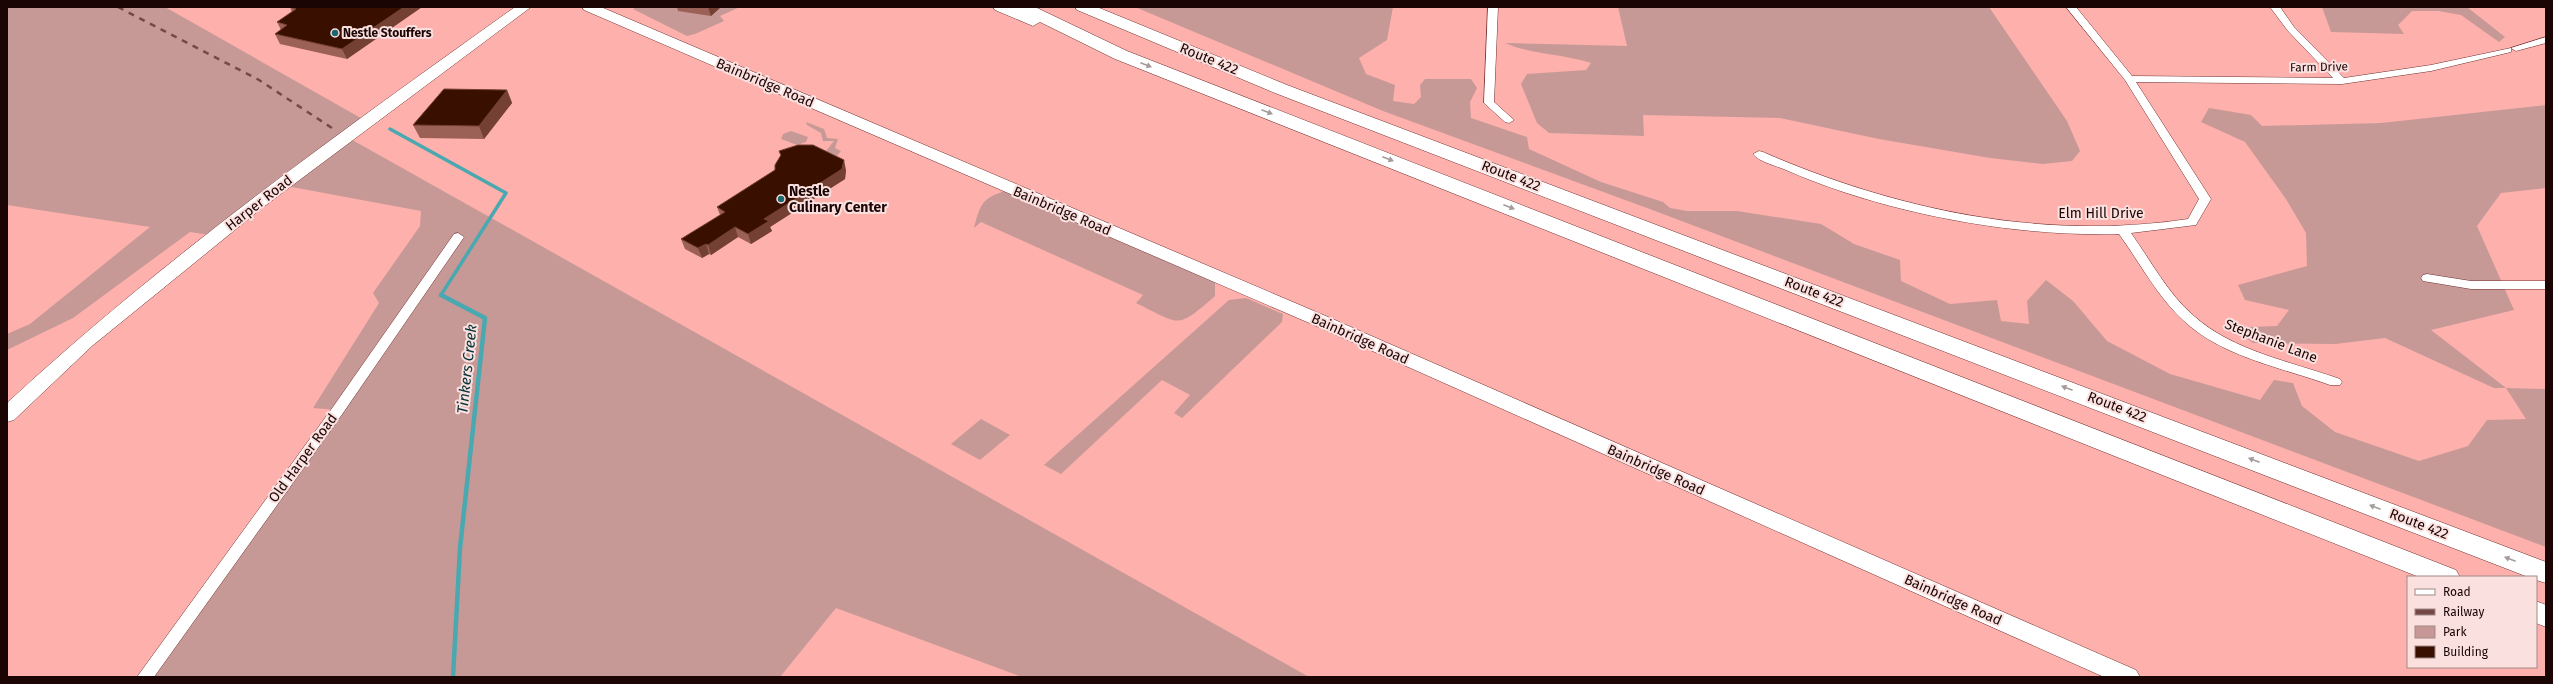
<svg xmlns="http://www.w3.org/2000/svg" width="2553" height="684" font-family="'Fira Sans',sans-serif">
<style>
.green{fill:#c79996}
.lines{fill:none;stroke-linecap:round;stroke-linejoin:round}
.stream-far1{stroke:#4aa8b0;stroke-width:3.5}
.stream{stroke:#4aa8b0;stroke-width:4.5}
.street-casing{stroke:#70302f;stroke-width:1}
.secondary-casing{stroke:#70302f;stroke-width:1}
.highway-casing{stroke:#70302f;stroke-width:1}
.street{fill:#fff;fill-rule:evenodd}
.secondary{fill:#fff;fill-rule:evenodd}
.highway{fill:#fff;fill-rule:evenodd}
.rail{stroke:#754947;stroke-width:2.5;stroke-dasharray:6 6;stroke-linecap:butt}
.wall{fill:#9b6056}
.shaded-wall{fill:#744034}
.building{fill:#391000;stroke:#744034}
.oneway{fill:#a49b9b}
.poi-dot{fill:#1b686e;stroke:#fae1df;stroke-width:1.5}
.labels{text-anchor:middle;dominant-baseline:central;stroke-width:4;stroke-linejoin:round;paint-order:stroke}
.far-poi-label{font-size:12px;font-weight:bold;fill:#1b0404;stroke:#fae1df;text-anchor:start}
.far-street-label{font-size:12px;fill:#1b0404;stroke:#fae1df}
.street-label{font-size:14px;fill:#1b0404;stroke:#fae1df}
.poi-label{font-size:14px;font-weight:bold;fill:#1b0404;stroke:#fae1df;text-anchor:start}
.water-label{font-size:15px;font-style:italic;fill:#043337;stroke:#fae1df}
</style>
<rect width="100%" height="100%" fill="#fdb0ac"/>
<!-- green -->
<g class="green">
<polygon points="7,7 165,7 366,121 347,137 1309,677 1022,677 836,608 780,677 145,677 337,410 313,408 379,303 373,293 420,226 421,211 281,185 216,236 190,232 73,318 7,350 7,334 30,324 150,227 7,205"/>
<polygon points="636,7 740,7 720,16 724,21 695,34 687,36 633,9"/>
<polygon points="1135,7 1393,7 1387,40 1359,58 1366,74 1395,85 1393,101 1414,104 1421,97 1420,85 1425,79 1471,79 1477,88 1470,102 1471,118 1527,137 1529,149 1601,182 1663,202 1670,208 1687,211 1737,211 1821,224 1854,244 1900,260 1901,281 1950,304 1997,300 2001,321 2029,324 2027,301 2046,280 2073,301 2107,341 2170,374 2260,400 2274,380 2293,383 2302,406 2335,432 2419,461 2468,446 2487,420 2526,419 2506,388 2494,388 2385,338 2335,344 2253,343 2225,323 2250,327 2277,326 2289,310 2245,300 2238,285 2307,266 2306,233 2286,199 2245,142 2201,122 2209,108 2251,115 2262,126 2381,123 2546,105 2546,188 2501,193 2477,226 2514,310 2431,330 2506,388 2546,389 2546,547 1655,211 1383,111"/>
<path d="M1618,7H1989L2067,121L2080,151L2072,161L2043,164L1990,158L1879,139L1780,118L1643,115L1644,136L1549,133L1537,123L1521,84L1527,74L1586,70L1591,63C1563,54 1533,55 1505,43L1627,46Z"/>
<polygon points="2322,7 2467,7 2505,37 2499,42 2461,15 2438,11 2412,11 2398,25 2404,34 2331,32"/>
<polygon points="806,122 824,129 827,138 838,139 835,148 841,151 837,156 826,151 834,141 823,141 821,133 807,125"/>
<polygon points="791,131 808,137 806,142 797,145 781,139 783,134"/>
<path d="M1012,189L1215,276V296C1176,330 1181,325 1136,303L1143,295L981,222L974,228C981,200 984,197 1012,189Z"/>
<polygon points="1246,298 1283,314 1282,322 1182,418 1174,413 1190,395 1162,380 1061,474 1044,465 1229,300"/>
<polygon points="981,419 1010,435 980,460 951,444"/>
</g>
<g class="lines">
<!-- stream-far1 -->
<polyline class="stream-far1" points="390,129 506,193 441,295 443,296"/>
<!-- stream -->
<polyline class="stream" points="441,295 485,318 460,548 453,677"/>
<defs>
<g id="street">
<polygon points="1488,7 1498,7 1494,102 1514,120 1509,123 1505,122 1484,103"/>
<path d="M2066,7H2076L2132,76L2333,78L2288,31L2270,7H2280L2294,27L2344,78L2431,65L2511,48V52L2431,71L2342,84L2136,82L2211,199L2196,225L2131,233C2151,261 2168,294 2194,316C2233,351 2292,362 2340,379L2342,382L2340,385H2330C2283,368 2223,357 2185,322C2158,298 2140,263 2119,234C2012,237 1884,213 1786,170C1777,166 1759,162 1753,154L1759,151L1763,152C1896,210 2043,241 2188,219L2199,199L2125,80Z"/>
<polygon points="2546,37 2546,43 2516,51 2511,48"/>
<polygon points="458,233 464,237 462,240 343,413 154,677 137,677 333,407 454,234"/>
<polygon points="2427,274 2471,281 2546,281 2546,289 2471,289 2423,281 2421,278 2423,275"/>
</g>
<g id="secondary">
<path d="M515,7H531L262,208L92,346L14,420L7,422V403C165,257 340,132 515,7Z"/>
<polygon points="582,7 601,7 1328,317 2136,670 2140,677 2104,677 1314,325 584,10"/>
</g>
<g id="highway">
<polygon points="993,7 1035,7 1127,51 2456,570 2460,577 2419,577 1115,59 1040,22 1033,26 995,10"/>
<polygon points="1075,7 1097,7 1287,85 2546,562 2546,583 2536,580 2536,577 2528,577 1275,93 1077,10"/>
<polygon points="2536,601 2546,605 2546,627 2536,623"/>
</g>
</defs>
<!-- street casing -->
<use href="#street" class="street-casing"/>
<!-- secondary casing -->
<use href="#secondary" class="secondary-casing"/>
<!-- highway casing -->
<use href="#highway" class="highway-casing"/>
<!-- street -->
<use href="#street" class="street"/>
<!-- secondary -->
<use href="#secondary" class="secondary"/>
<!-- highway -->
<use href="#highway" class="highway"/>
<!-- rail -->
<polyline class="rail" points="118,7 259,80 335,130"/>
</g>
<!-- wall -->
<g class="wall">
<polygon points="290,7 422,7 347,59 280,44 275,34 281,30 277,22 292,12"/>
<polygon points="677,7 721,7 711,16 678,11"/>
<polygon points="507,90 512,103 484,139 420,138 413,125"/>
<polygon points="779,151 846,170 845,179 770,227 772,231 751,244 738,237 711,255 709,254 702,258 685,249 681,239 720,215 717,207 775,170 781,156"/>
</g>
<!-- shaded-wall -->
<g class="shaded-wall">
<polygon points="404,7 422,7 347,59 342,49"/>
<polygon points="708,7 721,7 711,16"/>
<polygon points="507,90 512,103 484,139 479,126"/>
<polygon points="844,160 846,170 845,179 770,227 772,231 751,244 748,234 764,219"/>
<polygon points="735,227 738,237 711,255 708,245"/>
<polygon points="706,244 709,254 702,258 698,248"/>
</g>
<!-- building -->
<g class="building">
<polygon points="290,7 404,7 342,49 275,34 287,25 277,22 296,9"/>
<polygon points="444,89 507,90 479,126 413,125"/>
<polygon points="798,145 813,145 844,160 842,169 764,219 769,221 748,234 735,227 708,245 706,244 698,248 681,239 725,212 717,207 775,170 775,165 781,155 779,151"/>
</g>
<!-- one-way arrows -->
<defs><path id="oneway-solid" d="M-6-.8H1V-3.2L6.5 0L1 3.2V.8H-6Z"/></defs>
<g class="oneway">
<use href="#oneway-solid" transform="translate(1146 65) rotate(21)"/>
<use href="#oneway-solid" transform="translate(1267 112) rotate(21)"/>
<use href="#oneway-solid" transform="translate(1388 159) rotate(21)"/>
<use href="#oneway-solid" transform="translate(1509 207) rotate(21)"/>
<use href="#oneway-solid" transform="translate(2067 388) rotate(-159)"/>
<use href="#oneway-solid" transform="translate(2254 460) rotate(-159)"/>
<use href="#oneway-solid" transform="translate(2375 507) rotate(-159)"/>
<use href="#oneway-solid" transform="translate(2510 559) rotate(-159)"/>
</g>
<!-- markers -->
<g class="poi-dot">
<circle cx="335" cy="33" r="4"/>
<circle cx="781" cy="199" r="4"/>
</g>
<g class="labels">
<!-- far-poi labels -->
<g class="far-poi-label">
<text x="343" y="33">Nestle Stouffers</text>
</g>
<!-- far-street labels -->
<g class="far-street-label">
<text transform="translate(2319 67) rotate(-1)">Farm Drive</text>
</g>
<!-- street labels -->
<g class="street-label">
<text transform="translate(1209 59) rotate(22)">Route 422</text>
<text transform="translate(765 83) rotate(23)">Bainbridge Road</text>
<text transform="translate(1511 176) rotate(21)">Route 422</text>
<text transform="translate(259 203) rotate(-38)">Harper Road</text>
<text transform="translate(1062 211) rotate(23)">Bainbridge Road</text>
<text x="2101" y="213">Elm Hill Drive</text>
<text transform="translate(1814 292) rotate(21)">Route 422</text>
<text transform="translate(1360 339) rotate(24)">Bainbridge Road</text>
<text transform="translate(2271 341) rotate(21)">Stephanie Lane</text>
<text transform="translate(2117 407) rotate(21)">Route 422</text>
<text transform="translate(303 458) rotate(-54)">Old Harper Road</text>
<text transform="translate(1656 470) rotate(24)">Bainbridge Road</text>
<text transform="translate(2419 524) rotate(21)">Route 422</text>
<text transform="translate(1953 600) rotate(24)">Bainbridge Road</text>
</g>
<!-- poi labels -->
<g class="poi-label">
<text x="789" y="191">Nestle<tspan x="789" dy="16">Culinary Center</tspan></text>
</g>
<!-- water labels -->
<g class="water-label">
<text transform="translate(467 369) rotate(-84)">Tinkers Creek</text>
</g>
</g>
<!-- border -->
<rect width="2553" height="684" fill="none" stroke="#1b0404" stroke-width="16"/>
<!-- legend -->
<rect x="2407" y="576" width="130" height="92" fill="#fae1df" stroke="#a18987"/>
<rect x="2415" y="589" width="20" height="6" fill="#ffffff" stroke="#a18987"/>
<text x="2443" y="596" font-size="12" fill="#1b0404">Road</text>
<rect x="2415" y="609" width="20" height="6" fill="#754947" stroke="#a18987"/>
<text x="2443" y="616" font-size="12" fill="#1b0404">Railway</text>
<rect x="2415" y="626" width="20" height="12" fill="#c79996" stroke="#a18987"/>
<text x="2443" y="636" font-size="12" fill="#1b0404">Park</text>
<rect x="2415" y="646" width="20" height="12" fill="#391000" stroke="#a18987"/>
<text x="2443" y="656" font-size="12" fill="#1b0404">Building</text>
</svg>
